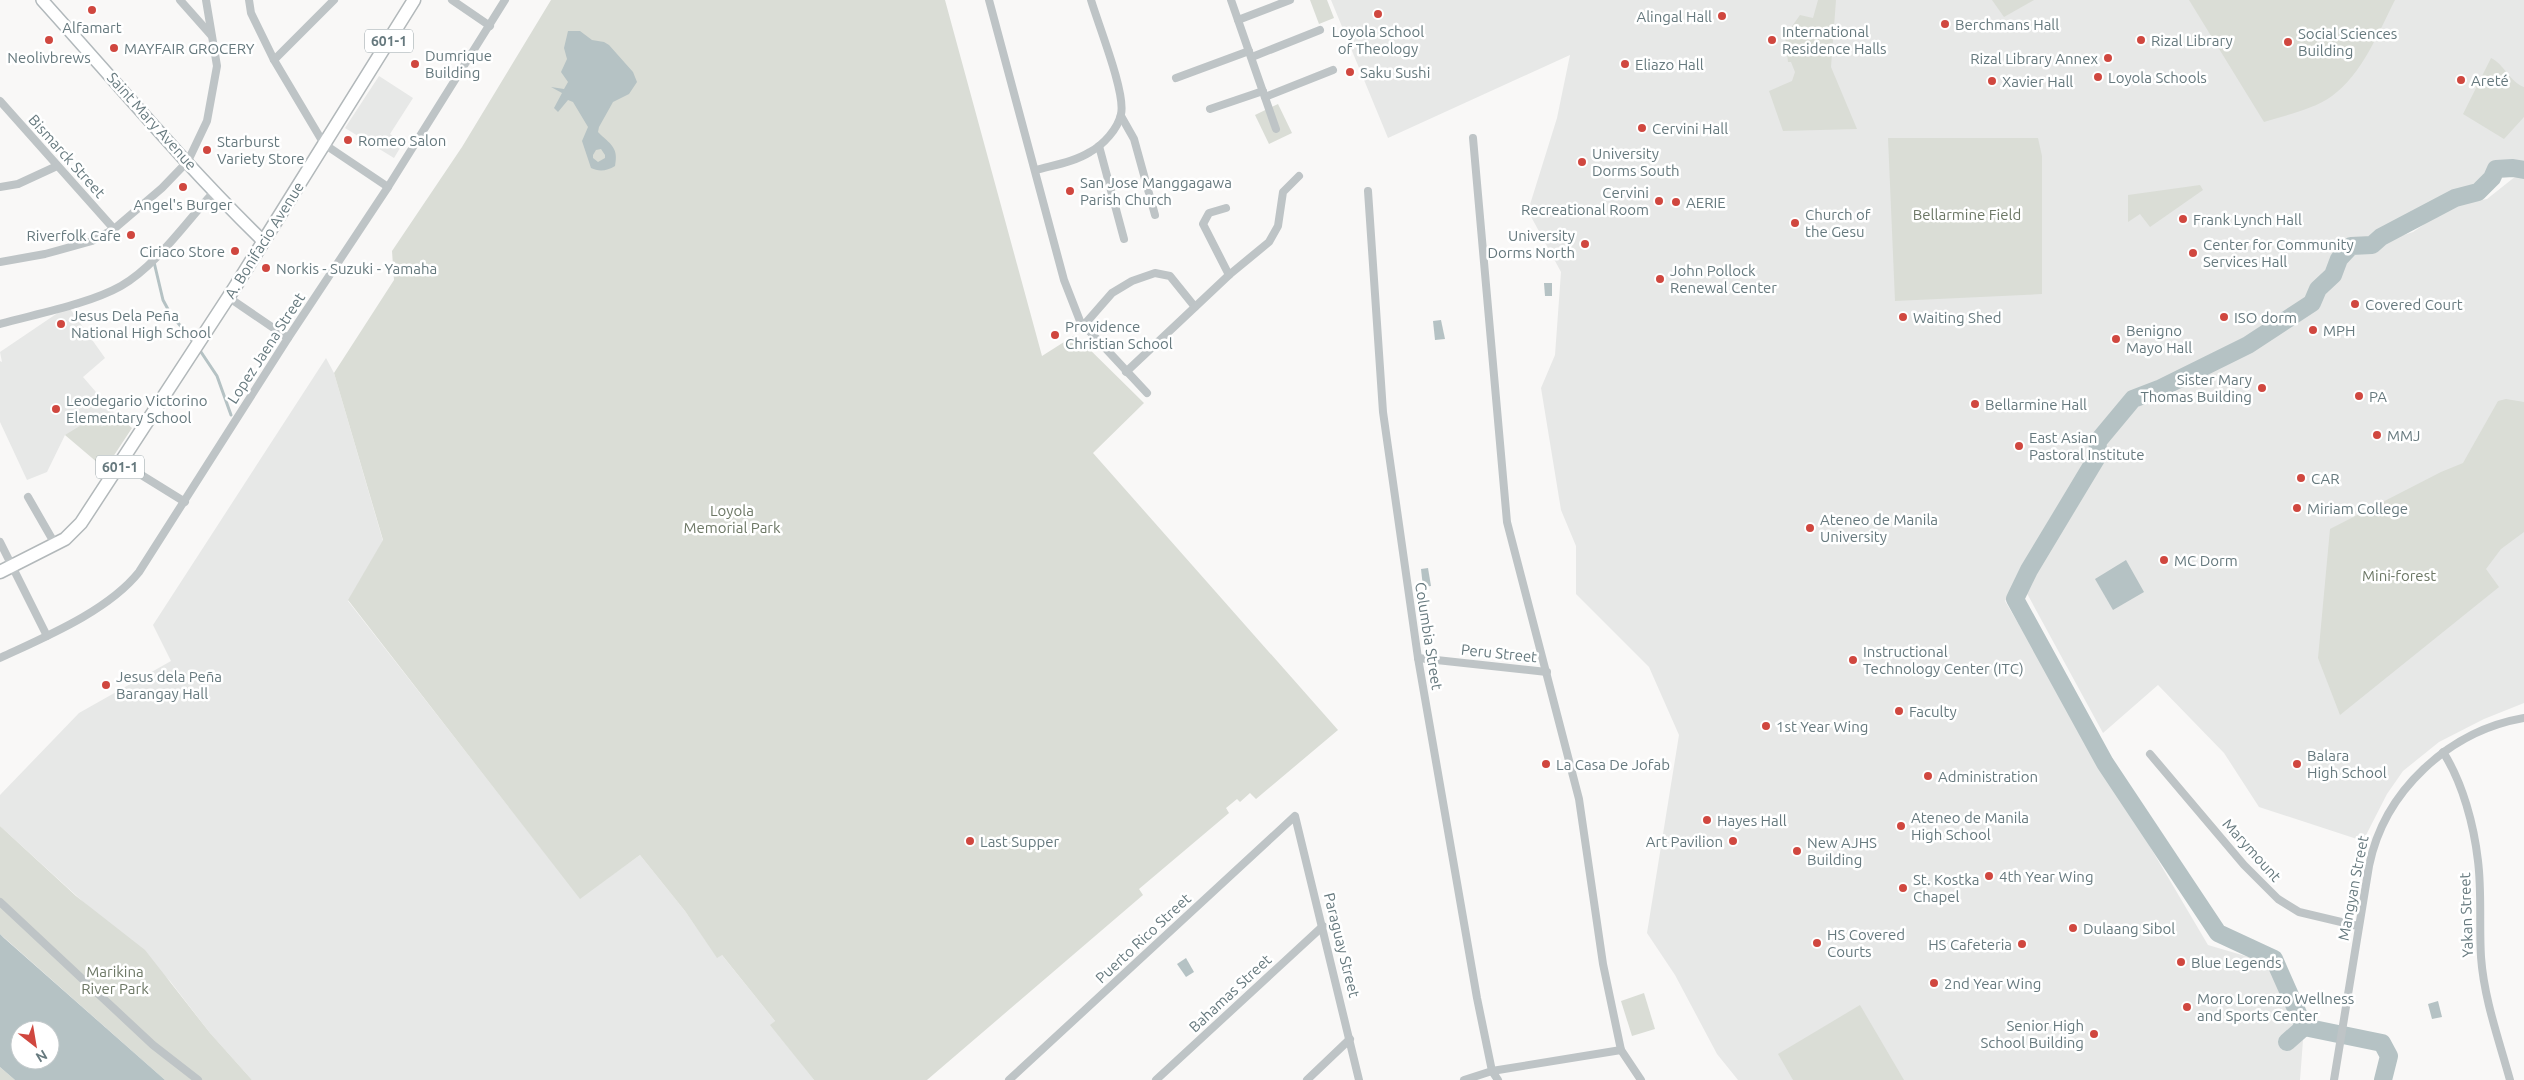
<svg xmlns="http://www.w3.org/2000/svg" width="2524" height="1080" font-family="Ubuntu,sans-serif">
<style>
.built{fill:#e7e8e7}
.green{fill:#daddd6}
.water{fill:#b5c2c4;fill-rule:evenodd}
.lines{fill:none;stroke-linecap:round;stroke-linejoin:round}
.stream{stroke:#b5c2c4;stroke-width:3}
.river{stroke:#b5c2c4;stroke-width:18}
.secondary-casing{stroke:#b1b8bb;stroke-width:14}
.primary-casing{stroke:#b2b8ba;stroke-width:15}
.street{stroke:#bec4c6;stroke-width:8}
.secondary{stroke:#fff;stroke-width:11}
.primary{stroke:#fff;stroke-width:12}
.poi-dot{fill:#d0473f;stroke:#fff;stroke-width:2}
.labels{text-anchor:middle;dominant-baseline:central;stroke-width:5;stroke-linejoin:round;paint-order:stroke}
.shield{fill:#fff;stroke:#94a1a5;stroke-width:1}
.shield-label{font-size:14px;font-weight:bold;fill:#66797e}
.poi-label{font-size:15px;fill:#66797e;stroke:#fff;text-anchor:start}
.street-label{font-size:15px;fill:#66797e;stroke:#fff}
.park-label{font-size:15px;fill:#6c7765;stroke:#fff}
</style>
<rect width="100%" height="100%" fill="#f9f8f7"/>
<!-- built -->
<g class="built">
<polygon points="1331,0 2524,0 2524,167 2506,163 2478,183 2375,236 2352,241 2335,254 2326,276 2311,290 2302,306 2234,348 2217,353 2159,387 2129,396 2093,444 2093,459 2005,601 2208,945 2269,963 2304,1027 2300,1080 1738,1080 1717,1054 1675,975 1647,933 1679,735 1649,667 1576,594 1576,546 1561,510 1541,388 1555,355 1561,272 1528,211 1557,118 1570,55 1388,138"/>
<polygon points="379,76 413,98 390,134 403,143 394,158 345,128"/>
<polygon points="2516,176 2524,177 2524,703 2484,719 2439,742 2403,771 2387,794 2363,841 2259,807 2224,753 2158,685 2103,733 2024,588 2105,444 2120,422 2138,407 2163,391 2240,350 2326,290 2341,265 2356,251 2376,249 2392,239 2413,232 2451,206 2487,199"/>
<polygon points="68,306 105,358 83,377 114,413 102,428 65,435 47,472 27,480 0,422 0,361 2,362 0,352"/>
<polygon points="326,358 334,373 383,541 348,601 580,898 640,855 685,911 717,957 721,954 775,1021 771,1025 814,1080 252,1080 210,1033 170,981 0,826 0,795 79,713 171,661 153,625"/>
</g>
<!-- green -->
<g class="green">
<polygon points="551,0 945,0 1042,356 1075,335 1144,403 1093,453 1338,730 1256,799 1250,793 1240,802 1237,799 1226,808 1229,813 1139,889 1143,895 927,1080 814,1080 770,1025 775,1021 722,955 717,958 685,911 640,855 580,899 348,600 383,540 334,373 394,280 392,251 462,147"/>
<polygon points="1310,0 1327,0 1334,18 1319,24"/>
<polygon points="1818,0 1836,0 1831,67 1857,129 1783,131 1769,91 1792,81 1795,72 1791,62 1788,62 1785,36 1800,15 1813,18"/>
<polygon points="1992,0 2034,0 2004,17"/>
<path d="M2189,0H2395C2378,33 2363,73 2332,96C2312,110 2286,115 2264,122Z"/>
<path d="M2491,58C2504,64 2510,82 2524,87V117L2504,139L2463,114Z"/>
<polygon points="1278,104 1292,133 1269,144 1255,115"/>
<polygon points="1888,138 2038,138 2042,156 2042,294 1895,301"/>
<polygon points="2200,185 2203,190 2150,227 2140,214 2128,222 2128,195"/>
<polygon points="2506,399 2524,402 2524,532 2501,549 2486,569 2499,587 2340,715 2318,658 2330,529 2441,472 2463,463 2498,401"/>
<polygon points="114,413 132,428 105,469 65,435 93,418 102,427"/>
<polygon points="0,826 76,896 145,950 210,1033 252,1080 165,1080 0,934"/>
<polygon points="1644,993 1655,1029 1632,1036 1621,1001"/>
<polygon points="1860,1005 1904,1080 1793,1080 1778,1054"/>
<polygon points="0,1067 15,1080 0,1080"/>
</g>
<!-- water -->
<g class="water">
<path d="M568,31H580L592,40L604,42L609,45L633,72L637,82L629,94L613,102L599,127L598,132C610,144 619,147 615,166C607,171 599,172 591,168L582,141L588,127L573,102L568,100L558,112L554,108L562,93L551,87L564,89L568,82L561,72L567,59L564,48ZM601,149L605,155V158L598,162L593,158V155L596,150Z"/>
<polygon points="1544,283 1552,283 1552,296 1545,296"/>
<polygon points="1441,320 1445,339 1435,340 1433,321"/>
<polygon points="2126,560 2144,592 2113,610 2095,579"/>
<polygon points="1428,568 1431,586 1423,587 1421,569"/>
<path d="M0,934L4,938L165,1080H15L0,1067ZM20,1030H50V1060H20Z"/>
<polygon points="1186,958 1194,972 1186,977 1177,964"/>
<polygon points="2438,1001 2442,1017 2432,1019 2428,1004"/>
</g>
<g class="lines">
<!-- stream -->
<g class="stream">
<polyline points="154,262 163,300 170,313 195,344"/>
<polyline points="199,349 217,376 231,415"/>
</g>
<!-- river -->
<g class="river">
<polyline points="2304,1027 2382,1043 2389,1056 2383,1080"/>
<polyline points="2287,1042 2304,1027 2274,959 2218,933 2105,763 2015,599 2029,570 2097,457 2098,441 2133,399 2159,389 2248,345 2312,303 2318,289 2333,275 2339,259 2351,246 2372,245 2381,237 2455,198 2478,192 2492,178 2496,169 2513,168 2524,170"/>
</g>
<defs>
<path id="secondary" d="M42,0C115,81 185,165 263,241"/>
<polyline id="primary" points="0,572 65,539 81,523 235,287 414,0"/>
</defs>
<!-- secondary casing -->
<use href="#secondary" class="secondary-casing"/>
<!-- primary casing -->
<use href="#primary" class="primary-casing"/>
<!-- street -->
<g class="street">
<polyline points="180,0 211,35"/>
<polyline points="249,0 251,13 274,60 324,144 388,187"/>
<polyline points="452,0 490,26"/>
<polyline points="989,0 1064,280 1080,321 1147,393"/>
<polyline points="1231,0 1276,129"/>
<polyline points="1238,20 1290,0"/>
<polyline points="1252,57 1320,30"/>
<polyline points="274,60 334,0"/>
<polyline points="1176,78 1249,51"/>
<polyline points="1265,97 1333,70"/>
<polyline points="0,101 114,229"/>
<polyline points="1210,109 1263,91"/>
<polyline points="1121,116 1134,139 1155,215"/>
<polyline points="1473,138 1507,522 1579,799 1603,964 1621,1050 1641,1080"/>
<polyline points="1099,146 1124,239"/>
<path d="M1036,170C1054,165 1074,162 1090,152C1103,145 1118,129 1121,114C1126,93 1098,24 1091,0"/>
<polyline points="0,187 18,184 57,166"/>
<polyline points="1368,191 1383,412 1418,658 1477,998 1492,1071 1498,1080"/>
<polyline points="1226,208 1209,213 1203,224 1229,275"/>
<polyline points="0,262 45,254 92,241 114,229 162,188 188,161 207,121 217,66 206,0"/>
<polyline points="228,297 288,338"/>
<path d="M0,324C36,314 89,304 121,286C156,266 186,222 213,193"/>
<polyline points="1084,325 1112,293 1132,281 1155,273 1170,276 1195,307"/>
<polyline points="1126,372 1229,275 1269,242 1278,226 1283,192 1299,176"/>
<polyline points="122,463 185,502"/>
<polyline points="28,497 55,544"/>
<polyline points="0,542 47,636"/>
<path d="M0,658C45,637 108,611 139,572L288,338L388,187L505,0"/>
<polyline points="1418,658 1547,672"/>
<path d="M2443,752C2463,783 2474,826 2478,861C2482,893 2479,925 2481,957C2484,999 2499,1040 2510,1080"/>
<polyline points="2150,754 2244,865 2278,899 2299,912 2358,926"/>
<polyline points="0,902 153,1045 198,1080"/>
<polyline points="1009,1080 1295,816 1359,1080"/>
<polyline points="1156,1080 1323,926"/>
<polyline points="1307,1080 1350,1039"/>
<polyline points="1464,1080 1492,1071 1621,1050"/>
<path d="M2334,1080L2369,866C2384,791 2449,731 2524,718"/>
</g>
<!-- secondary -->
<use href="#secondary" class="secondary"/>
<!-- primary -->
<use href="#primary" class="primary"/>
</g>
<!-- markers -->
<g class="poi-dot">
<circle cx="92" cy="10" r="5"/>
<circle cx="1378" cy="14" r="5"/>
<circle cx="1722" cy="16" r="5"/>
<circle cx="1945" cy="24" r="5"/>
<circle cx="49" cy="40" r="5"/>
<circle cx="1772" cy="40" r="5"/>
<circle cx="2141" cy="40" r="5"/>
<circle cx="2288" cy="42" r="5"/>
<circle cx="114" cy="48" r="5"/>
<circle cx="2108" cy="58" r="5"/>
<circle cx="415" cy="64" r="5"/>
<circle cx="1625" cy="64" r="5"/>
<circle cx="1350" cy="72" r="5"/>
<circle cx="2098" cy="77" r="5"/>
<circle cx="2461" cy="80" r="5"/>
<circle cx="1992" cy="81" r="5"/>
<circle cx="1642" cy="128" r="5"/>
<circle cx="348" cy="140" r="5"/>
<circle cx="207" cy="150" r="5"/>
<circle cx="1582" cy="162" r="5"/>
<circle cx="183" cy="187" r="5"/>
<circle cx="1070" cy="191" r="5"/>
<circle cx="1659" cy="201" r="5"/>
<circle cx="1676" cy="202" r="5"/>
<circle cx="2183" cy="219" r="5"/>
<circle cx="1795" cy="223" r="5"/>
<circle cx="131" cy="235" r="5"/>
<circle cx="1585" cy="244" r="5"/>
<circle cx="235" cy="251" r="5"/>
<circle cx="2193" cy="253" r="5"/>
<circle cx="266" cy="268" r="5"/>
<circle cx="1660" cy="279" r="5"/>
<circle cx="2355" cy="304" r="5"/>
<circle cx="1903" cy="317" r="5"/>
<circle cx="2224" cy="317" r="5"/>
<circle cx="61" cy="324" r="5"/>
<circle cx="2313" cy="330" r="5"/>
<circle cx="1055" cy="335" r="5"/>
<circle cx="2116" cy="339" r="5"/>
<circle cx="2262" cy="388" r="5"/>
<circle cx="2359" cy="396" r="5"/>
<circle cx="1975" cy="404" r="5"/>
<circle cx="56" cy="409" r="5"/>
<circle cx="2377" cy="435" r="5"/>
<circle cx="2019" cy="446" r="5"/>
<circle cx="2301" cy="478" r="5"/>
<circle cx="2297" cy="508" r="5"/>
<circle cx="1810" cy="528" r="5"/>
<circle cx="2164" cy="560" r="5"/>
<circle cx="1853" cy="660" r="5"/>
<circle cx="106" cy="685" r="5"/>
<circle cx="1899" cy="711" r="5"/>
<circle cx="1766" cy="726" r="5"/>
<circle cx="1546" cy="764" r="5"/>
<circle cx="2297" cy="764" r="5"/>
<circle cx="1928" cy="776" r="5"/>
<circle cx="1707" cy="820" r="5"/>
<circle cx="1901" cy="826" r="5"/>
<circle cx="970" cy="841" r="5"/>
<circle cx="1733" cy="841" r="5"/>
<circle cx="1797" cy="851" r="5"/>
<circle cx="1989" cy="876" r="5"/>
<circle cx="1903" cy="888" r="5"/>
<circle cx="2073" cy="928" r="5"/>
<circle cx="1817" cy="943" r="5"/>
<circle cx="2022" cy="944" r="5"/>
<circle cx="2181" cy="962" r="5"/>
<circle cx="1934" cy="983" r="5"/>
<circle cx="2187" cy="1007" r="5"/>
<circle cx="2094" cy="1034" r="5"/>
</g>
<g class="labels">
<!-- shield labels -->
<g class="shield">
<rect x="365" y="29.5" width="48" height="23" rx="4"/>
<rect x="96" y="455.5" width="48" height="23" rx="4"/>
</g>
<g class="shield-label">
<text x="389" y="41">601-1</text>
<text x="120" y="467">601-1</text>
</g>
<!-- poi labels -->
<g class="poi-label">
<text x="1712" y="16" text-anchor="end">Alingal Hall</text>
<text x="1955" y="24">Berchmans Hall</text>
<text x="92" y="27" text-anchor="middle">Alfamart</text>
<text x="1378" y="31" text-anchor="middle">Loyola School<tspan x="1378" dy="17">of Theology</tspan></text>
<text x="1782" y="31">International<tspan x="1782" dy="17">Residence Halls</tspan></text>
<text x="2298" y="33">Social Sciences<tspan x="2298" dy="17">Building</tspan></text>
<text x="2151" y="40">Rizal Library</text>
<text x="124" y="48">MAYFAIR GROCERY</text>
<text x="425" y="55">Dumrique<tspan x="425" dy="17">Building</tspan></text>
<text x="49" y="57" text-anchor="middle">Neolivbrews</text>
<text x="2098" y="58" text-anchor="end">Rizal Library Annex</text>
<text x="1635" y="64">Eliazo Hall</text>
<text x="1360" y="72">Saku Sushi</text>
<text x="2108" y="77">Loyola Schools</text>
<text x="2471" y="80">Areté</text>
<text x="2002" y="81">Xavier Hall</text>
<text x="1652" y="128">Cervini Hall</text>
<text x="358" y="140">Romeo Salon</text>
<text x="217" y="141">Starburst<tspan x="217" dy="17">Variety Store</tspan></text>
<text x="1592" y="153">University<tspan x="1592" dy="17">Dorms South</tspan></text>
<text x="1080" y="182">San Jose Manggagawa<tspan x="1080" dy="17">Parish Church</tspan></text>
<text x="1649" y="192" text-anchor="end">Cervini<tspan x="1649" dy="17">Recreational Room</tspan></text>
<text x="1686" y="202">AERIE</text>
<text x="183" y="204" text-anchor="middle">Angel's Burger</text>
<text x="1805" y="214">Church of<tspan x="1805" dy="17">the Gesu</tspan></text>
<text x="2193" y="219">Frank Lynch Hall</text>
<text x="121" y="235" text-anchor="end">Riverfolk Cafe</text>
<text x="1575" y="235" text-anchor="end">University<tspan x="1575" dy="17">Dorms North</tspan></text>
<text x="2203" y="244">Center for Community<tspan x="2203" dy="17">Services Hall</tspan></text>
<text x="225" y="251" text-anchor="end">Ciriaco Store</text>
<text x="276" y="268">Norkis - Suzuki - Yamaha</text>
<text x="1670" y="270">John Pollock<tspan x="1670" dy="17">Renewal Center</tspan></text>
<text x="2365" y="304">Covered Court</text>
<text x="71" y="315">Jesus Dela Peña<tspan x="71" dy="17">National High School</tspan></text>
<text x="1913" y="317">Waiting Shed</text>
<text x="2234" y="317">ISO dorm</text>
<text x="1065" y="326">Providence<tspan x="1065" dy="17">Christian School</tspan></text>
<text x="2126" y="330">Benigno<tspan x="2126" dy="17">Mayo Hall</tspan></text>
<text x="2323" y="330">MPH</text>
<text x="2252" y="379" text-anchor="end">Sister Mary<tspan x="2252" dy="17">Thomas Building</tspan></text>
<text x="2369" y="396">PA</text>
<text x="66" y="400">Leodegario Victorino<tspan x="66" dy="17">Elementary School</tspan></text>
<text x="1985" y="404">Bellarmine Hall</text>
<text x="2387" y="435">MMJ</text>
<text x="2029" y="437">East Asian<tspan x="2029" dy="17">Pastoral Institute</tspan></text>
<text x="2311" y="478">CAR</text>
<text x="2307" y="508">Miriam College</text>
<text x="1820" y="519">Ateneo de Manila<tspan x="1820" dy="17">University</tspan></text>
<text x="2174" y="560">MC Dorm</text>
<text x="1863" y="651">Instructional<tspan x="1863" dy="17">Technology Center (ITC)</tspan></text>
<text x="116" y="676">Jesus dela Peña<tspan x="116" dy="17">Barangay Hall</tspan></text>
<text x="1909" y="711">Faculty</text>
<text x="1776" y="726">1st Year Wing</text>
<text x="2307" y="755">Balara<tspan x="2307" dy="17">High School</tspan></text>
<text x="1556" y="764">La Casa De Jofab</text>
<text x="1938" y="776">Administration</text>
<text x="1911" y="817">Ateneo de Manila<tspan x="1911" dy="17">High School</tspan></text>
<text x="1717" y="820">Hayes Hall</text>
<text x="980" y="841">Last Supper</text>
<text x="1723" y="841" text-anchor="end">Art Pavilion</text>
<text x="1807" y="842">New AJHS<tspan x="1807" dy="17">Building</tspan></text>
<text x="1999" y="876">4th Year Wing</text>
<text x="1913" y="879">St. Kostka<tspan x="1913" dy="17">Chapel</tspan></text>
<text x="2083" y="928">Dulaang Sibol</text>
<text x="1827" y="934">HS Covered<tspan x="1827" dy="17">Courts</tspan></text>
<text x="2012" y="944" text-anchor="end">HS Cafeteria</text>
<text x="2191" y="962">Blue Legends</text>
<text x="1944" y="983">2nd Year Wing</text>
<text x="2197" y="998">Moro Lorenzo Wellness<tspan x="2197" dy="17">and Sports Center</tspan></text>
<text x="2084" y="1025" text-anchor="end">Senior High<tspan x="2084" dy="17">School Building</tspan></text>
</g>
<!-- street labels -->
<g class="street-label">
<text transform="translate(152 121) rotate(48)">Saint Mary Avenue</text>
<text transform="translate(67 156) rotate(48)">Bismarck Street</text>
<text transform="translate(264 240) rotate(-58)">A. Bonifacio Avenue</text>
<text transform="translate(266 348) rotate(-57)">Lopez Jaena Street</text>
<text transform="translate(1429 636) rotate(81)">Columbia Street</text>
<text transform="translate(1499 653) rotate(6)">Peru Street</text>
<text transform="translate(2252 850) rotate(48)">Marymount</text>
<text transform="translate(2353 888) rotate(-79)">Mangyan Street</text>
<text transform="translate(2466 915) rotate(-92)">Yakan Street</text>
<text transform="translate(1143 938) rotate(-43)">Puerto Rico Street</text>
<text transform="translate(1342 945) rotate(76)">Paraguay Street</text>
<text transform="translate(1230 993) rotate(-43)">Bahamas Street</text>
</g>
<!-- park labels -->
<g class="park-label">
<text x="1967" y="214">Bellarmine Field</text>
<text x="732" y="510">Loyola<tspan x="732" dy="17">Memorial Park</tspan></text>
<text x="2399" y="575">Mini-forest</text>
<text x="115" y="971">Marikina<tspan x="115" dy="17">River Park</tspan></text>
</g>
</g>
<!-- north arrow -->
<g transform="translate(35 1045) rotate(149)"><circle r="24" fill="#ffffff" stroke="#c2c9cb"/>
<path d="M0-4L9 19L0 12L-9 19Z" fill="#d0473f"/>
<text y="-8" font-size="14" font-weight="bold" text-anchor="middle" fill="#66797e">N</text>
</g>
</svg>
